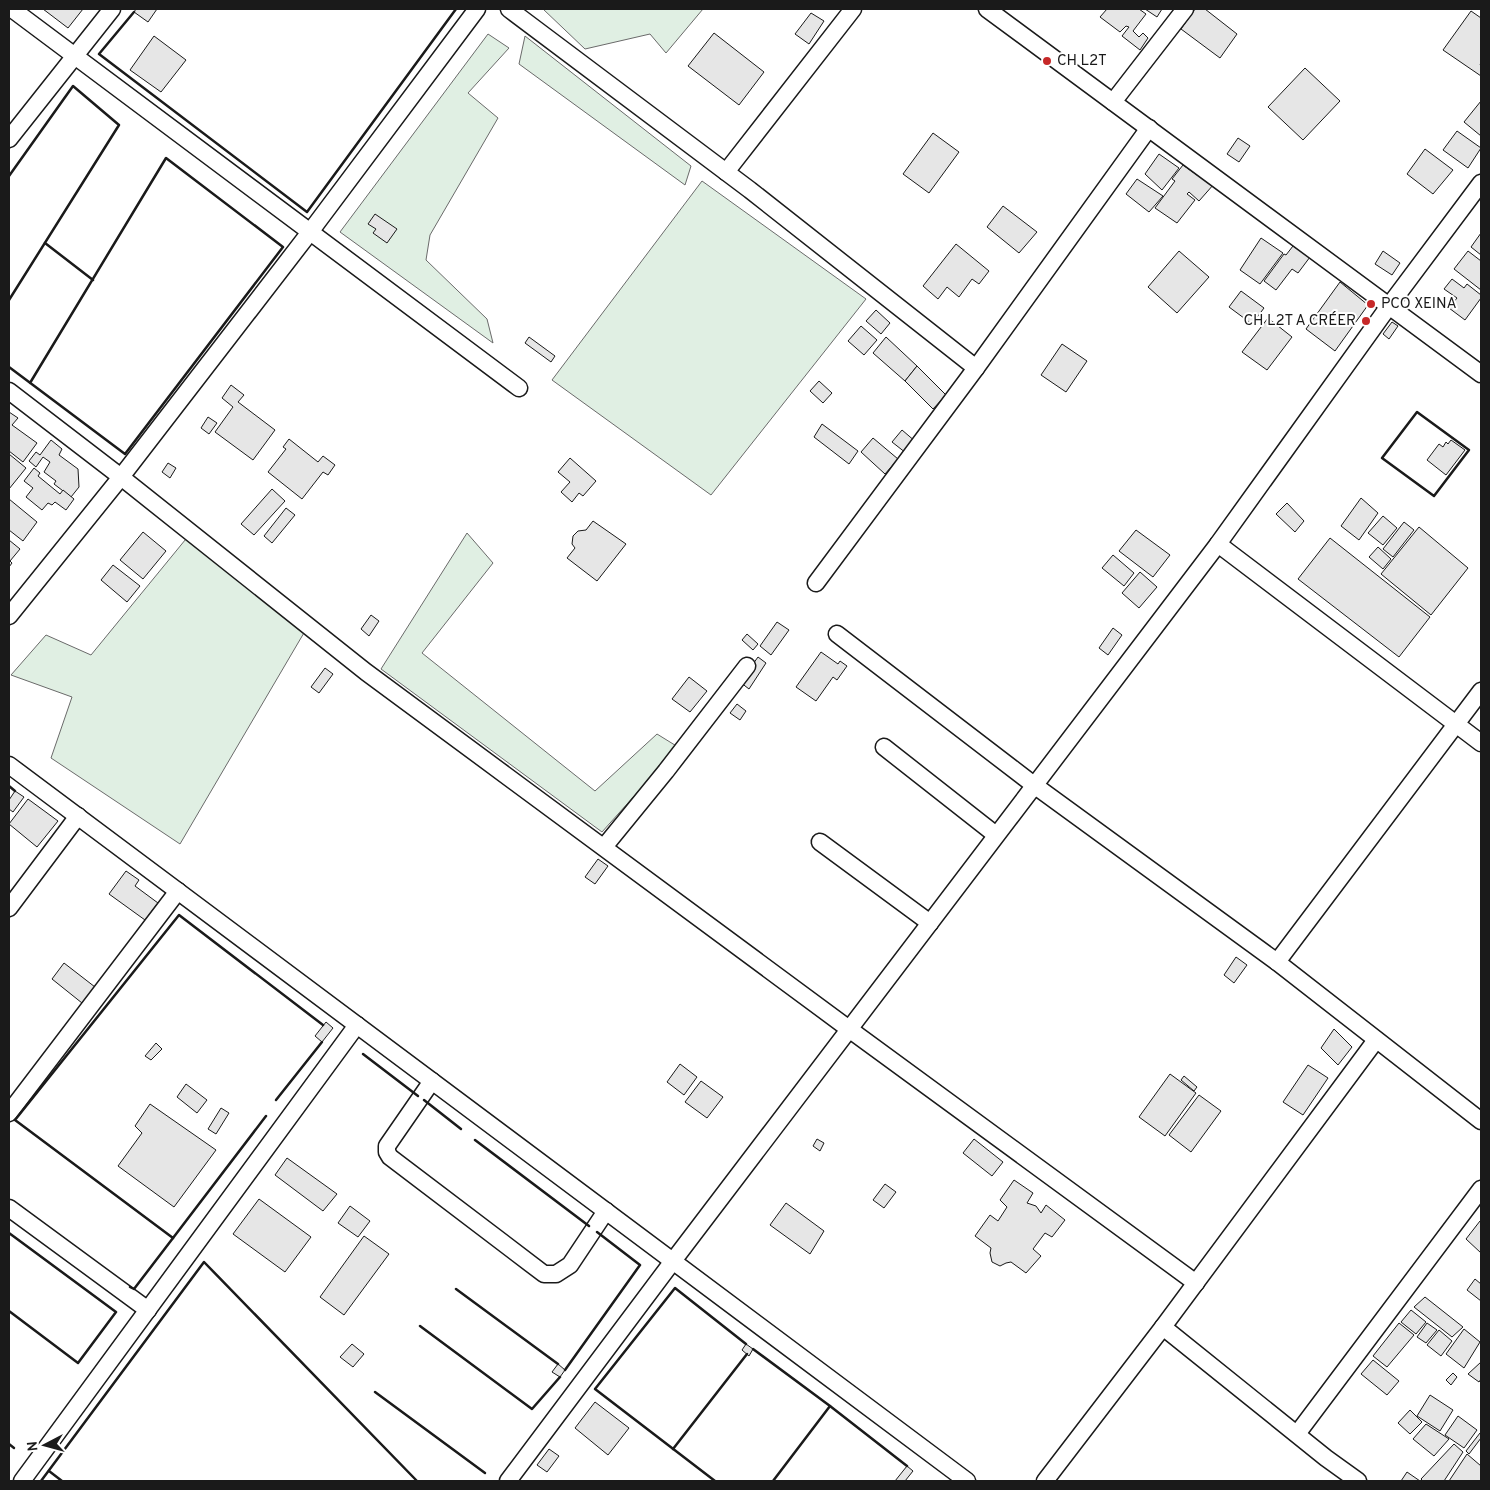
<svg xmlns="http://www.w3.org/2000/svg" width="1490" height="1490" font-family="Overpass,sans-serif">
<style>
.green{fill:#e0efe3;stroke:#6a6a6a}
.building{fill:#e6e6e6;stroke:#1a1a1a}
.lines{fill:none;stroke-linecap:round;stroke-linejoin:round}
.street-casing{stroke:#1a1a1a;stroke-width:19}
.street{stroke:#fff;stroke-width:16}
.wall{stroke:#1a1a1a;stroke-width:2.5}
.poi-dot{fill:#c62828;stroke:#fff;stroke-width:2}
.labels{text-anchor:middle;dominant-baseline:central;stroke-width:4;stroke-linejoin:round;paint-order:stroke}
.poi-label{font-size:15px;fill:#1a1a1a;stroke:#fff;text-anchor:start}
</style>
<rect width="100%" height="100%" fill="#fff"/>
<!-- green -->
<g class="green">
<polygon points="543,9 703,9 666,53 650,34 585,49"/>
<polygon points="488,34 509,48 468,93 498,118 430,235 426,260 487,319 493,343 340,232"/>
<polygon points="525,36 691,166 685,185 519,64"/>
<polygon points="702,181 866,299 711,495 552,380"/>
<polygon points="467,533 493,563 422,653 595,791 657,734 678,747 602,832 381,669"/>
<polygon points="190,534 308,626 180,844 51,758 72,697 11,675 46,635 91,655"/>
</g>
<!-- building -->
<g class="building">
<polygon points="43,9 83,9 68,28"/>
<polygon points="136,9 157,9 148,22 134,12"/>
<polygon points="1107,9 1139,9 1146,14 1133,31 1139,37 1143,33 1148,38 1140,50 1122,36 1129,27 1126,26 1120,32 1100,17"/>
<polygon points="1145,9 1162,9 1157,17"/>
<polygon points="1195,9 1205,9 1237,34 1220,58 1181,29"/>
<polygon points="1471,11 1481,18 1481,63 1480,65 1481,66 1481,76 1443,50"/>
<polygon points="811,13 824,21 809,44 795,34"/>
<polygon points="714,33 764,72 739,105 688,66"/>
<polygon points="154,36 186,60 161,92 130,70"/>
<polygon points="1305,68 1340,101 1303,140 1268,107"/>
<polygon points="1481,101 1481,136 1464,122"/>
<polygon points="1457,131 1481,148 1468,168 1443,150"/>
<polygon points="933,133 959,152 929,193 903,174"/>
<polygon points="1238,138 1250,146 1239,162 1227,154"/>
<polygon points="1425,149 1453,170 1433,194 1407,174"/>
<polygon points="1159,154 1179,168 1162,190 1145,174"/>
<polygon points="1183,165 1197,175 1199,174 1214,184 1199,201 1189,192 1187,194 1195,200 1177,223 1155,208 1175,181 1172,179"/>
<polygon points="1137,179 1163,196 1149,212 1126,194"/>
<polygon points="1003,206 1037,232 1019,253 987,227"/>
<polygon points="375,214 397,229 387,243 373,233 376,229 368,224"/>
<polygon points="1481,233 1481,255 1471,247"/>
<polygon points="1261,238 1283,253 1260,284 1240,270"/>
<polygon points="956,244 989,271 979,284 972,279 959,297 947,287 938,299 923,286"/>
<polygon points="1293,246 1310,257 1298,273 1292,269 1276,290 1264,281 1284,254 1286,255"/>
<polygon points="1179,251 1209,277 1177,313 1148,287"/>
<polygon points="1383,251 1400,263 1392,275 1375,264"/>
<polygon points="1468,251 1481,261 1481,290 1454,269"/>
<polygon points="1452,279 1464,288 1467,284 1481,295 1481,298 1465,320 1449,308 1457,298 1444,289"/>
<polygon points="1340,282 1368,305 1335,351 1306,329"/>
<polygon points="1241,291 1264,308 1252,324 1229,307"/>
<polygon points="876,310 890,323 881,334 866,321"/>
<polygon points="1268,318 1292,337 1267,370 1242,352"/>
<polygon points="1392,322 1398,326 1389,339 1383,334"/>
<polygon points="861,326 877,340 864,355 848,341"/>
<polygon points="529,337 555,356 551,362 525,343"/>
<polygon points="886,337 917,366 905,381 873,353"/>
<polygon points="1062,344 1087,361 1066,392 1041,375"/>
<polygon points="917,366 946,395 933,409 905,381"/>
<polygon points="819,381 832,393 823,403 810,391"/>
<polygon points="231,385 244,395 238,402 275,430 253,460 215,432 233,407 222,398"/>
<polygon points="9,412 18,418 12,425 37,443 23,462 9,451"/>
<polygon points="208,417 217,423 209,434 201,428"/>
<polygon points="822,424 858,451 849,464 814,437"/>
<polygon points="902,430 916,442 906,453 892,442"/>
<polygon points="873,438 898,459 885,474 861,452"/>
<polygon points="289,439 318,462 323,456 335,465 328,475 323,472 302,499 268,472 286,449 283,447"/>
<polygon points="51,440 62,449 59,455 78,469 79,487 71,497 54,484 56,481 44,472 50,462 43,457 36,467 29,461 36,452 40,455"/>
<polygon points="1451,440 1465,450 1446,475 1427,460 1439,444 1443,447 1446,442 1448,444"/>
<polygon points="9,454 26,468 9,489"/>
<polygon points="570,458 596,481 583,496 579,493 572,502 561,492 570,482 558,472"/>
<polygon points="168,463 176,468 170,478 162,472"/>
<polygon points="34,468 40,473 38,476 60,494 63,490 74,499 66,510 55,502 52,505 48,503 42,510 26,497 33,488 24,481"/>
<polygon points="272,489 285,501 254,535 241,524"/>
<polygon points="1361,498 1378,513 1359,540 1341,526"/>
<polygon points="9,499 37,522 23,541 9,530"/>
<polygon points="1287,503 1304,521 1295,532 1276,514"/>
<polygon points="286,508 295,515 272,543 264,536"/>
<polygon points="1383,516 1397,528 1383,545 1368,533"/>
<polygon points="593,521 626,544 597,581 567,558 575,548 572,544 573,536 578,531 586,530"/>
<polygon points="1404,522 1414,530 1393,557 1383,549"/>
<polygon points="1419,527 1468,568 1431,615 1381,574"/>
<polygon points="1136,530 1170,555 1153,577 1119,551"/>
<polygon points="143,532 166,551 143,579 120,560"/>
<polygon points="1330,538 1430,617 1399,657 1298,579"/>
<polygon points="9,540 20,549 10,561 12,563 9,567"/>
<polygon points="1378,547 1391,559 1383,569 1369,557"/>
<polygon points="1113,555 1134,573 1124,586 1102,568"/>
<polygon points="113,565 140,586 127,602 101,580"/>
<polygon points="1140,572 1157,587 1139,608 1122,593"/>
<polygon points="371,615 379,621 369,636 361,629"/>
<polygon points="777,622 789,630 771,655 760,646"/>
<polygon points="1113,628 1122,635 1108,655 1099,648"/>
<polygon points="747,634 758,644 753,650 742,640"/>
<polygon points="821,652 838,664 840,661 847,666 837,680 833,677 816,701 796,687"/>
<polygon points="758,657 766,663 749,689 740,682"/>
<polygon points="325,668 333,674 319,693 311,687"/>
<polygon points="689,677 707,691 690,712 672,699"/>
<polygon points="737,704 746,711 740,720 730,713"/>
<polygon points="15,791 24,797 13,812 9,809 9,800"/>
<polygon points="28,799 58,821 37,847 9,824"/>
<polygon points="598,859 608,866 595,884 585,877"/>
<polygon points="126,871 139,880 135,886 158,903 145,920 109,894"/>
<polygon points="1236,957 1247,965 1234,983 1224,975"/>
<polygon points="64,963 95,987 82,1003 52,979"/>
<polygon points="326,1022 333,1028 322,1042 315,1036"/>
<polygon points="1334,1029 1352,1047 1338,1065 1321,1048"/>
<polygon points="156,1043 162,1049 151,1060 145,1056"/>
<polygon points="680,1064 697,1077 684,1095 667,1082"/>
<polygon points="1308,1065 1328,1078 1303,1115 1283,1102"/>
<polygon points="1170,1074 1196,1093 1165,1136 1139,1117"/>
<polygon points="1184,1076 1197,1087 1194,1091 1181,1080"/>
<polygon points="701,1081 723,1097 707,1118 685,1102"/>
<polygon points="186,1084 207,1100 197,1113 177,1097"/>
<polygon points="1199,1095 1221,1111 1191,1152 1169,1135"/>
<polygon points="150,1104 216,1150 174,1207 118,1166 142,1133 135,1126"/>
<polygon points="221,1108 229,1113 216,1134 208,1129"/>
<polygon points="817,1139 824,1143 820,1151 813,1146"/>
<polygon points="974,1139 1003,1162 992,1176 963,1153"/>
<polygon points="287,1158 337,1194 323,1211 275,1175"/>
<polygon points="1014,1180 1033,1193 1027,1203 1036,1206 1041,1213 1046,1205 1065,1220 1052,1237 1045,1233 1033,1249 1041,1256 1026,1273 1011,1262 1006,1263 1000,1266 992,1262 990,1253 991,1248 975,1236 990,1215 998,1221 1007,1207 1000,1200"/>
<polygon points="885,1184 896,1192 884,1208 873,1200"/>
<polygon points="259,1199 311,1237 285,1272 233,1234"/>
<polygon points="786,1203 824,1231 810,1254 770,1225"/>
<polygon points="350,1206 370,1221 358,1237 338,1223"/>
<polygon points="1480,1221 1481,1222 1481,1253 1466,1239"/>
<polygon points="364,1236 389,1254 344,1315 320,1297"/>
<polygon points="1475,1279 1481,1284 1481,1301 1467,1290"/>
<polygon points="1425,1297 1463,1327 1452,1337 1414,1307"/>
<polygon points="1411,1310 1426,1322 1416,1334 1401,1322"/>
<polygon points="1399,1323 1414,1335 1387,1367 1373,1356"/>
<polygon points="1427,1323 1437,1330 1426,1343 1417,1337"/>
<polygon points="1464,1329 1480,1342 1464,1368 1446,1354"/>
<polygon points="1439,1330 1452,1341 1441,1356 1427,1345"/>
<polygon points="352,1344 364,1354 353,1367 340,1357"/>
<polygon points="746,1344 753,1349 749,1356 742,1350"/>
<polygon points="1373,1360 1399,1381 1387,1395 1361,1374"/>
<polygon points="1481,1362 1481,1379 1479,1382 1468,1374"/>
<polygon points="558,1364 565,1370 560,1377 552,1372"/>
<polygon points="1453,1373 1457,1377 1451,1385 1446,1380"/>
<polygon points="1430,1395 1453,1410 1440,1431 1417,1416"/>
<polygon points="595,1402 629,1428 608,1455 575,1428"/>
<polygon points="1410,1410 1422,1422 1410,1434 1398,1423"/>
<polygon points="1458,1416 1477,1430 1464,1448 1445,1435"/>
<polygon points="1426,1424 1449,1439 1434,1456 1413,1439"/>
<polygon points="1480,1433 1481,1434 1481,1438 1469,1454 1466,1451"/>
<polygon points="1454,1444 1463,1452 1444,1481 1423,1481 1421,1479"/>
<polygon points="549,1449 559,1456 547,1472 537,1465"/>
<polygon points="1467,1454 1481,1466 1481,1481 1449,1481"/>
<polygon points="907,1466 913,1471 905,1481 895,1481"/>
<polygon points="1407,1472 1420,1481 1401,1481"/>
</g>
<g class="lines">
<defs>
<g id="street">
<polyline points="12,9 519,388"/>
<polyline points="509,9 750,190 976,368"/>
<polyline points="987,9 1481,374"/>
<polyline points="1113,102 1185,9"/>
<polyline points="9,139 112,9"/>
<polyline points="726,172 853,9"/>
<polyline points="9,391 121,477 366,672 849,1029 1196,1283"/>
<polyline points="1218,544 1481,743"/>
<polyline points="816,583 976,368 1149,128"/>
<polyline points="9,616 121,477 310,232 477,9"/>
<polyline points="837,634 1034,785 1277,962 1481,1121"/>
<polyline points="884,747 996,835"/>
<polyline points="9,765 967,1481"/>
<polyline points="820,842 930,923"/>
<polyline points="604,847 666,771 747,666"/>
<polyline points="9,908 78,816"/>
<polyline points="1277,962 1481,691"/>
<polyline points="432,1081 387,1146 387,1152 390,1157 544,1274 556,1274 570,1265 606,1211"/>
<polyline points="9,1113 178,891"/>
<polyline points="9,1208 148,1310"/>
<polyline points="1163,1327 1326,1458 1358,1481"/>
<polyline points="1297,1434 1481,1189"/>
<polyline points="22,1481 357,1025"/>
<polyline points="508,1481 673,1261 1218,544 1389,306 1481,183"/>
<polyline points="1045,1481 1163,1327 1376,1040"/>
</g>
</defs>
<!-- street casing -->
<use href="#street" class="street-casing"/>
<!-- street -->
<use href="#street" class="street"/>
<!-- wall -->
<g class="wall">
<polyline points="134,12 99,54 307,212 456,9"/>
<polyline points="9,176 73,86 119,125 9,300"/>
<polyline points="45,243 93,280"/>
<polyline points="9,367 125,454 283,247 166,158 30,383"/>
<polygon points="1417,412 1469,450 1434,496 1382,458"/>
<polyline points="9,786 15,791"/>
<polyline points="363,1054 418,1096"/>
<polyline points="276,1100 322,1042"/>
<polyline points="424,1100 461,1129"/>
<polyline points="266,1116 173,1238 15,1120 179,915 323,1025"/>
<polyline points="475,1140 589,1226"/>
<polyline points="9,1233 116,1312 78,1363 9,1311"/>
<polyline points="130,1287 134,1289 173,1238"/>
<polyline points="456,1289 558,1364"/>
<polyline points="420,1326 532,1409 560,1377"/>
<polyline points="753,1349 830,1406 907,1466"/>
<polyline points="565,1370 640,1265 597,1232"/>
<polyline points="375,1392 485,1473"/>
<polyline points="9,1444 14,1448"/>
<polyline points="673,1449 747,1354"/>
<polyline points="49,1471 62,1481"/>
<polyline points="41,1481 204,1262 417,1481"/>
<polyline points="715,1481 595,1389 675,1288 746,1344"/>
<polyline points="773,1481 830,1406"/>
</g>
</g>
<!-- markers -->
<g class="poi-dot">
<circle cx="1047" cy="61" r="5"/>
<circle cx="1371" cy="304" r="5"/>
<circle cx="1366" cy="321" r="5"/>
</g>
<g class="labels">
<!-- poi labels -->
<g class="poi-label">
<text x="1057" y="61">CH L2T</text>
<text x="1381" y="304">PCO XEINA</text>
<text x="1356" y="321" text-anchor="end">CH L2T A CRÉER</text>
</g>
</g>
<!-- border -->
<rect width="1490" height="1490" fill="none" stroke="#1a1a1a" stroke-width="20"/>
<!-- north arrow -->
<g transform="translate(45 1445) rotate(264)" stroke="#ffffff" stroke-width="4" paint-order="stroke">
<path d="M0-4L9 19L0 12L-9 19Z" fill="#1a1a1a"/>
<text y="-8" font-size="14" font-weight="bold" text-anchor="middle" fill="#1a1a1a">N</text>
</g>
</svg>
